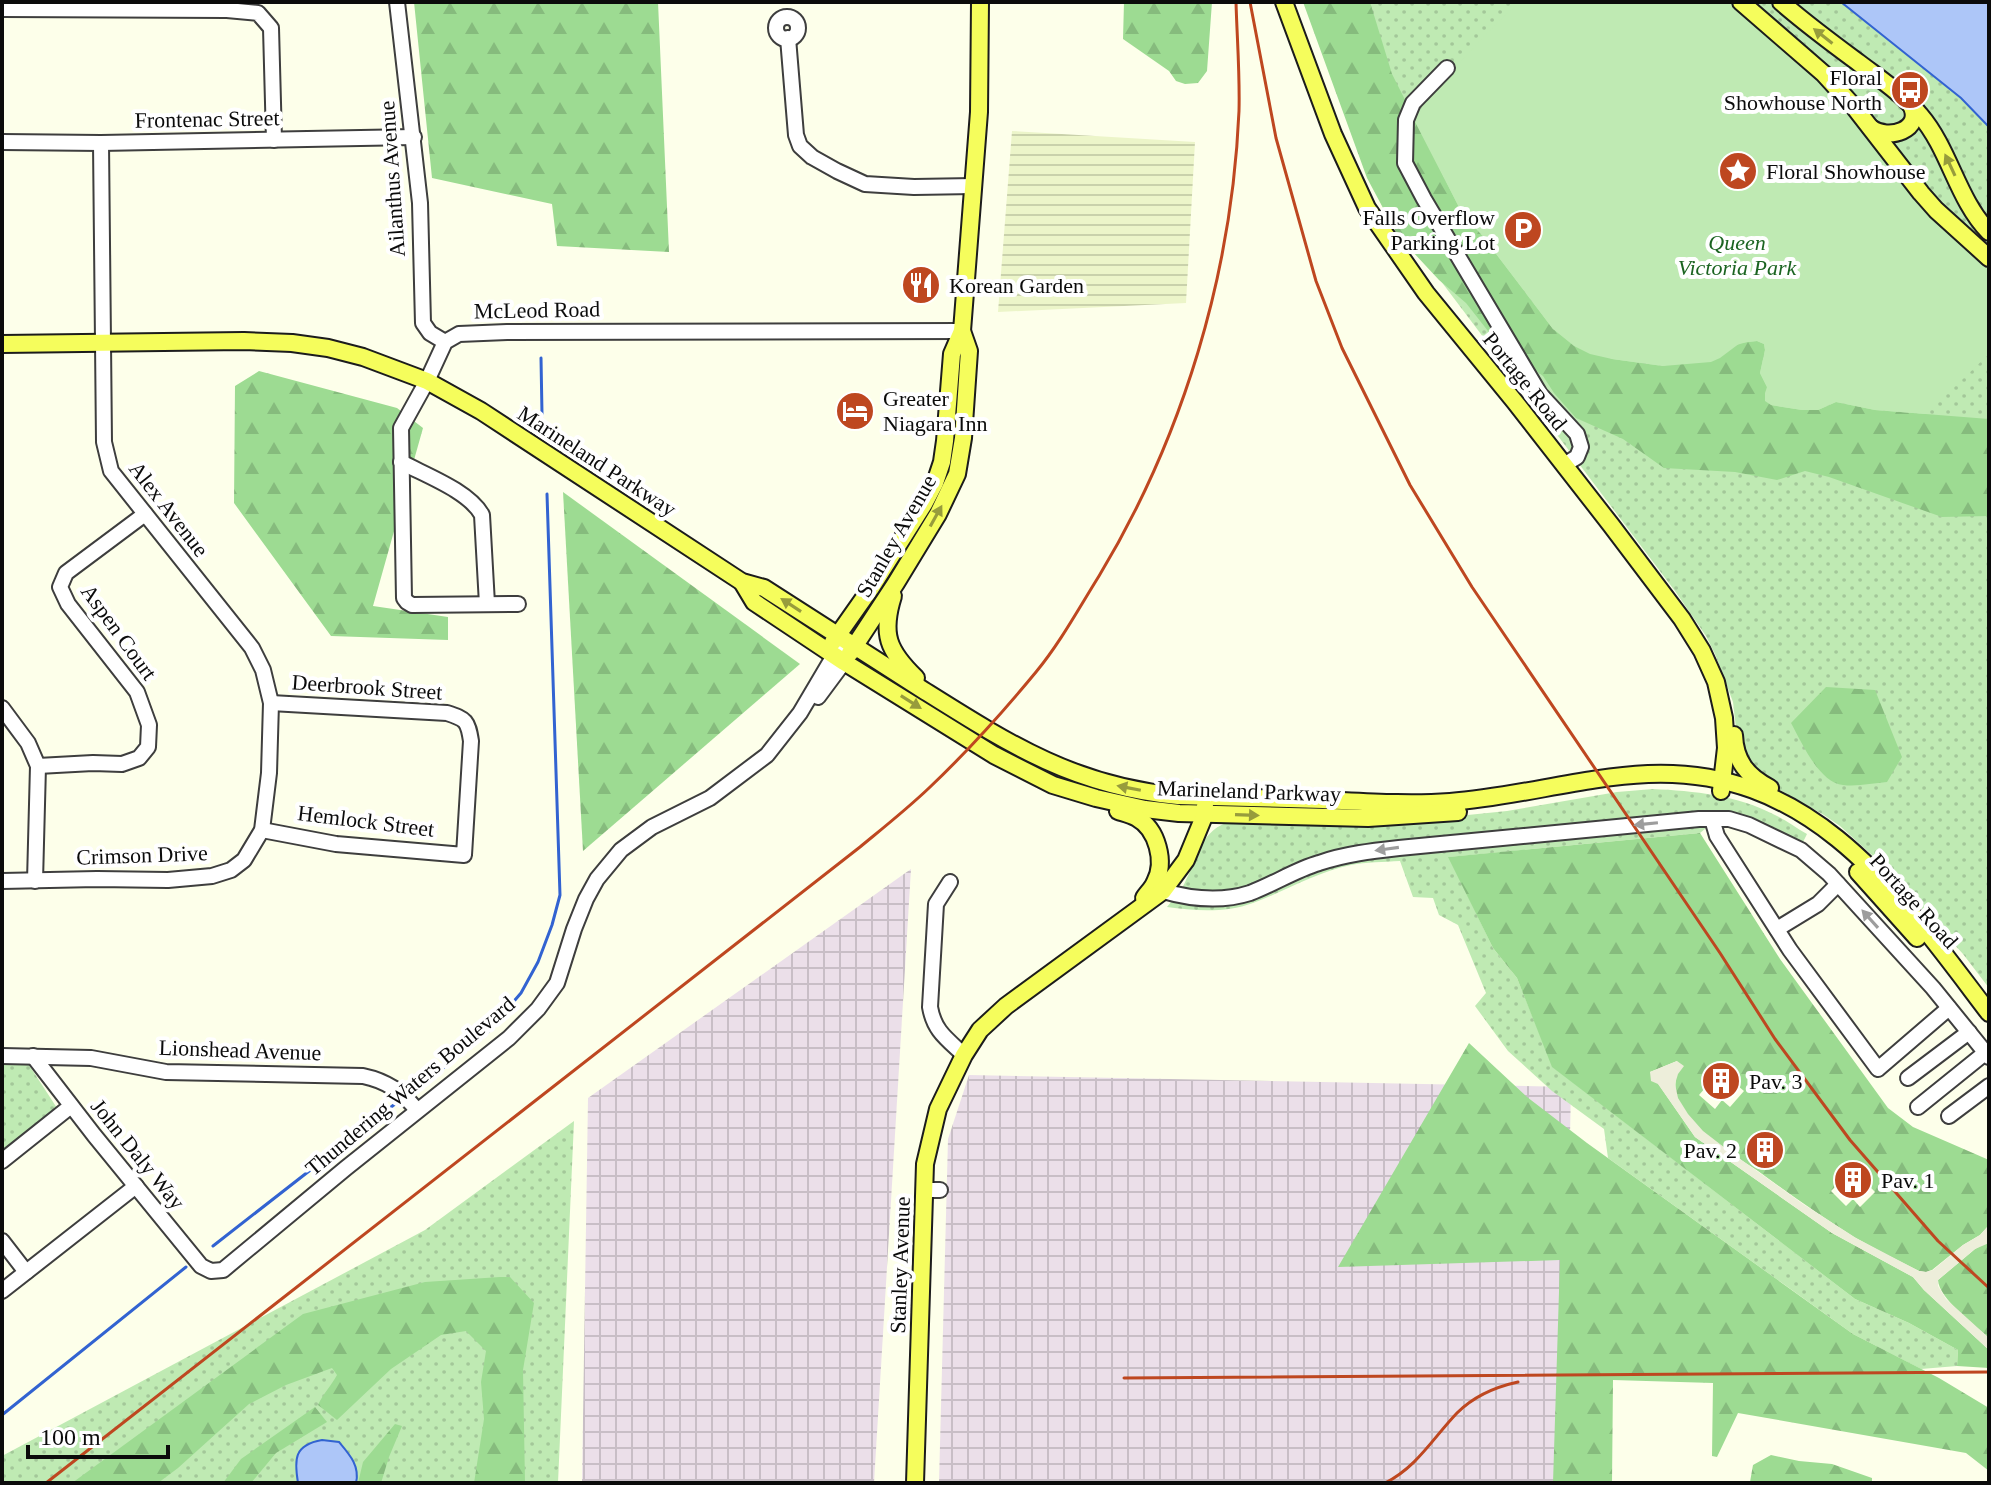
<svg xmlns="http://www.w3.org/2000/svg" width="1991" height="1485" font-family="'Times New Roman',serif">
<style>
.industrial{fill:url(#industrial-grid)}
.farmland{fill:url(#farmland-rules)}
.grass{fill:url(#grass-dots)}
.forest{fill:url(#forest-firs);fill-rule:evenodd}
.garden{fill:#bfeab3}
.plaza{fill:#edeeda}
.water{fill:#adc6f8;stroke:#3263d1;stroke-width:2}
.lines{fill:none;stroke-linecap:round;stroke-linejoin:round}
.stream{stroke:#3263d1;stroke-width:3}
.minor-casing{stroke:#3e3e3e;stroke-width:18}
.major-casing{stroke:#1c1c1c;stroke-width:20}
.minor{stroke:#fff;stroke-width:14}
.major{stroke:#f5fd5c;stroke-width:16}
.rail{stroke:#be4720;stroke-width:3}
.oneway{fill:#979c3c}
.oneway2{fill:#9d9d9d}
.labels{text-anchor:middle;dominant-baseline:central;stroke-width:8;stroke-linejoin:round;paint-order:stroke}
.poi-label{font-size:22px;fill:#0b0b0b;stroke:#fff;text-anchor:start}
.street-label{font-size:22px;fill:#0b0b0b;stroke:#fff}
.park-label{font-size:22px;font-style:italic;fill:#1b6421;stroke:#fff}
</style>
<defs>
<pattern id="industrial-grid" width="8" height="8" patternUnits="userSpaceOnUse" patternTransform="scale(2)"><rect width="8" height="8" fill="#ebdfe9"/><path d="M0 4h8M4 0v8" fill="none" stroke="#c8bec6"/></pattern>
<pattern id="farmland-rules" width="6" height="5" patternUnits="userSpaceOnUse" patternTransform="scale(2)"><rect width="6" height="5" fill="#ecf5c9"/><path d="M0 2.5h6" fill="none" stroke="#c9d1ab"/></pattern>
<pattern id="grass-dots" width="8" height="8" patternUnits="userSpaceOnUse" patternTransform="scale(2)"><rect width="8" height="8" fill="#bfeab3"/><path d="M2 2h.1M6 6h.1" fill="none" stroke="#a3c799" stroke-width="1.8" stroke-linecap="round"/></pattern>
<pattern id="forest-firs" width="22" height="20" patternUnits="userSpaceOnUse" patternTransform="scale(2)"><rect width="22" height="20" fill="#9ddb92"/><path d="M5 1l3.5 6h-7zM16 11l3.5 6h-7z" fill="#86bb7d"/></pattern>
</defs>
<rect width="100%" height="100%" fill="#fdffea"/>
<!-- industrial -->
<g class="industrial">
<polygon points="911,869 874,1483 582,1483 588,1098"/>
<polygon points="969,1075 1571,1087 1563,1483 939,1483 948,1139"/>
</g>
<!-- farmland -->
<polygon class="farmland" points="1012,131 1195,142 1186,303 998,312"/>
<!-- grass -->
<g class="grass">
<polygon points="1304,2 1841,2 1961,98 1989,127 1989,988 1963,954 1873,856 1840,826 1824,815 1762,780 1738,746 1733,702 1715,654 1706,636 1675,591 1391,215"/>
<path d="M1653,789C1694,791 1737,795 1775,815C1786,820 1796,828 1807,834L1800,848L1721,816L1700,833L1449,857L1493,948L1517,978L1553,1067L1855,1299L1909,1323L1958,1350L1957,1366L1921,1369L1853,1334L1608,1158L1604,1129L1552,1091L1508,1051L1475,1006L1486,993L1458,925L1439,915L1433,898L1413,897L1400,861C1384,862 1366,862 1351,865C1316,872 1286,891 1253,903C1226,913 1195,911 1167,907C1174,898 1182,890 1186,880C1202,849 1201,827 1239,819L1458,816L1507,811L1617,792Z"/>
<polygon points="2,1064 29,1065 57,1108 2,1153"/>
<polygon points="574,1121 558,1483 2,1483 2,1456 425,1230"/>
</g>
<!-- forest -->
<g class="forest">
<polygon points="414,2 658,2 669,252 557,246 552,204 432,178"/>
<polygon points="1124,2 1212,2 1207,71 1198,83 1185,84 1176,81 1169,71 1123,39"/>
<polygon points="1303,2 1370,2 1392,74 1463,215 1481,234 1553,329 1612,359 1663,366 1747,342 1757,341 1764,344 1765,350 1760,373 1767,387 1771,405 1802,410 1818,410 1836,402 1875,410 1989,419 1989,516 1942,517 1829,477 1805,471 1777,480 1735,472 1664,468 1623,439 1576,418 1554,393 1543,376 1525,362 1510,359 1466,303 1439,280 1398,236 1367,178"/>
<polygon points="259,371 397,408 423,428 373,606 448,617 448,640 331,636 234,503 235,386"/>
<polygon points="563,492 800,664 583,851"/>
<path d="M1826,687L1875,690L1902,757L1887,782C1873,783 1857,787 1843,785C1819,783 1801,741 1791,723Z"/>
<path d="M1700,833L1780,959L1888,1108L1913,1127L1989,1160V1225L1980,1235L1963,1245L1932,1270L1926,1272L1919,1271C1897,1260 1875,1249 1854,1237C1821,1216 1789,1194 1758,1171C1731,1153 1689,1129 1677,1097C1673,1086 1678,1073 1677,1061L1650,1072L1695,1137L1832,1233L1913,1277L1924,1290L1989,1350V1368L1957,1366L1958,1350L1909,1323L1855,1299L1552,1067L1517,978L1493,948L1448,857ZM1720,1071L1744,1091L1730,1107L1722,1100L1715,1109L1699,1095ZM1853,1169L1875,1192L1860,1207L1853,1199L1846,1206L1831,1191Z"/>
<polygon points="1469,1043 1527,1097 1587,1143 1853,1334 1939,1378 1989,1408 1989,1471 1966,1453 1738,1413 1717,1457 1712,1456 1713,1383 1613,1380 1612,1483 1553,1483 1560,1260 1338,1267"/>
<path d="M1986,1243H1989V1338C1975,1325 1939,1299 1938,1280L1975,1249Z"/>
<path d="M500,1277H510L534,1303L523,1370L525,1483H474L484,1419L481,1382L486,1351L466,1331L441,1335L391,1369L337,1420L318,1405C323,1394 331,1386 337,1375L332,1368L286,1385L249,1404L178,1468L158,1483H72L303,1314L425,1282Z"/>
<polygon points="315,1407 327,1422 276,1453 251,1483 223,1483 241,1459"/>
<polygon points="395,1424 402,1426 389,1457 381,1483 358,1483 363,1462"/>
<polygon points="1771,1455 1799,1461 1832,1464 1872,1478 1872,1483 1751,1483 1750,1482 1753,1465"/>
</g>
<!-- garden -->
<path class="garden" d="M1520,2H1733L1830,87L1902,179L1909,193L1942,227H1947L1989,265V354L1926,414L1875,410L1836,402L1818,410H1802L1771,405L1765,401V393L1767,387L1760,373L1765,350L1764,344L1757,341L1740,343L1720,358L1711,362L1663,366L1612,359L1590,354L1574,346L1553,329L1481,234L1463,215L1413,118C1448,78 1479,37 1520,2Z"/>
<!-- plaza -->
<polygon class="plaza" points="1677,1061 1684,1066 1678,1074 1675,1084 1678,1098 1688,1114 1703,1131 1729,1151 1803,1204 1856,1238 1919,1271 1926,1272 1933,1270 1963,1245 1980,1235 1989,1225 1989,1243 1975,1249 1938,1280 1938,1286 1946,1299 1989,1338 1989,1350 1924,1290 1913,1277 1832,1233 1695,1137 1658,1084 1651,1081 1650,1072"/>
<!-- water -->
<g class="water">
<polygon points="1841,2 1989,2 1989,127 1961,98"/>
<path d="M322,1440L339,1442C350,1455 360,1466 356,1483H298C294,1459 294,1445 322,1440Z"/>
</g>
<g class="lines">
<!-- stream -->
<g class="stream">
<polyline points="541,358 542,414"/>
<polyline points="420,1086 485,1035 521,993 538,962 552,925 560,895 547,494"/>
<polyline points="213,1246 395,1104"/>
<polyline points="2,1415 186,1267"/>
</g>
<defs>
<g id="minor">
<polyline points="397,2 420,203 423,323 430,333 445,342"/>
<polyline points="2,9 227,10 258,13 271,28 274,140"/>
<circle cx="787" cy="28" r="11"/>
<polyline points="788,38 796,135 800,146 812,157 837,171 865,184 914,187 974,186"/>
<polyline points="1447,68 1413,103 1406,120 1405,163 1424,199 1540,394 1577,434 1581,447 1577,457 1564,465"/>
<polyline points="2,142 101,143 414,137"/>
<path d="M401,462C425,475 469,491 482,515L487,604"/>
<polyline points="518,604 412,605 407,602 404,598 401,428 427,381 445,342 459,334 507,332 962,331"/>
<polyline points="818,697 844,662"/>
<polyline points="2,708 28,743 38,766 35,881"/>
<polyline points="38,766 93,763 122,764 139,758 148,747 149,725 137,692 68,604 60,587 66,573 145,514"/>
<polyline points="1712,819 1717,836 1790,950 1878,1069 1949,1008"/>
<path d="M262,830L336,844L464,855L471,741C468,721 466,719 447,713L271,703"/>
<polyline points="2,881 97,879 168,880 212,876 231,870 244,860 262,830 269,773 271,703 263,670 252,648 111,471 104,442 101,143"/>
<path d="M950,882L936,904L930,1007C934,1031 947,1039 964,1055"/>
<path d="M1163,891C1191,899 1222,902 1250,893C1274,884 1295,870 1319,863C1345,854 1372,851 1399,848L1699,819H1729L1749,825L1801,850L1829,874L1933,988L1989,1057"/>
<polyline points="1777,929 1818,904 1838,884"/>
<path d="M2,1056L91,1058L166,1072L363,1076C387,1081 402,1092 417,1110"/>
<polyline points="33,1056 94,1135 201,1266 211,1271 223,1270 346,1168 509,1038 538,1009 557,983 574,929 586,899 597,879 621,850 652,827 710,798 767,755 800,713 839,647"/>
<polyline points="1908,1078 1969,1032"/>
<polyline points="1918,1107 1985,1053"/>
<polyline points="1949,1116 1989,1086"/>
<polyline points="2,1161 71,1106"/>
<polyline points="924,1190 940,1190"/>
<polyline points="2,1241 26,1272"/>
<polyline points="2,1291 136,1186"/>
</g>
<g id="major">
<polyline points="1284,2 1333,134 1367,208 1426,293 1515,402 1611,525 1682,619 1702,651 1716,682 1724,718 1726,748 1721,791"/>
<polyline points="1741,2 1824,74 1855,108 1921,193 1936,210 1989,258"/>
<path d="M1781,2C1806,24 1832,43 1859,63C1880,79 1903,94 1920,115C1950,150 1957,199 1989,232"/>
<path d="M1871,128C1888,141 1924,130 1911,105"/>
<path d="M2,344L244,341L292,343L328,348L363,357L427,381L481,411L742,582L764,588C817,622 870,656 923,690C1009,744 1074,786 1178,796C1226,797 1275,799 1323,800C1366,802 1408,805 1450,802C1517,797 1582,777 1648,774C1814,767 1900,896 1989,1013"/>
<polyline points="742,582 754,602 844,662 994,755 1053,785 1096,798 1145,809 1179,813 1368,818 1458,812"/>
<path d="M893,596C881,634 888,651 916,678"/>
<polyline points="833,642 871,588 924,504 935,483 942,462 945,441 952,354 962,331 979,112 980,2"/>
<polyline points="850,653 896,583 938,514 957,474 963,438 969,351 962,331"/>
<path d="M1734,735C1735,761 1747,776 1770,788"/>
<path d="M1118,811C1124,813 1132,815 1137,818C1157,829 1166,862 1155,882C1153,888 1147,893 1144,898"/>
<polyline points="1858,872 1917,938"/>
<polyline points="915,1483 925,1164 938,1109 964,1055 980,1030 1006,1006 1163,891 1186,860 1205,814 1205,806"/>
</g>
</defs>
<!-- minor casing -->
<use href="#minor" class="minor-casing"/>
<!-- major casing -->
<use href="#major" class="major-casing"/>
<!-- minor -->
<use href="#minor" class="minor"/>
<!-- major -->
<use href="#major" class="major"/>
<!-- rail -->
<g class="rail">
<polyline points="1250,2 1276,138 1316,281 1342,348 1410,485 1472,587 1720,953 1775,1039 1850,1140 1938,1241 1989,1288"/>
<polyline points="1124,1378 1989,1372"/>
<path d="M46,1483L860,847C883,828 907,809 929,788C967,752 1003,712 1036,672C1060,643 1079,608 1099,576C1183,437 1232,274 1239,111C1240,75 1237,38 1236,2"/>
<path d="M1385,1483C1417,1467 1433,1438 1457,1413C1474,1396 1495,1387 1518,1382"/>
</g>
</g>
<!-- one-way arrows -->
<defs><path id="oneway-solid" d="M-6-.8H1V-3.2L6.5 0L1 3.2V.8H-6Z" transform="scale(2)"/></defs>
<g class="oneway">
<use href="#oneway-solid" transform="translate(1823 36) rotate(-142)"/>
<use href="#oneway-solid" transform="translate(1950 165) rotate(-115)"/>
<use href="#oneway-solid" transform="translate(936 516) rotate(-61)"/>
<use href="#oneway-solid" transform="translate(791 605) rotate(-147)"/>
<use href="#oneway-solid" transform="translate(911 702) rotate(32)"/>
<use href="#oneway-solid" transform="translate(1129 788) rotate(-169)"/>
<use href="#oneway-solid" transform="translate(1247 815) rotate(2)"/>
</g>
<g class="oneway2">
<use href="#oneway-solid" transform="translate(1646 824) rotate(174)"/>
<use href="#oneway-solid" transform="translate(1387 849) rotate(172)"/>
<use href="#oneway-solid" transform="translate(1870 919) rotate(-132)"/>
</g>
<!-- icons -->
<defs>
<symbol id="bus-disc" viewBox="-11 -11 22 22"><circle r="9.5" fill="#be4720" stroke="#fff"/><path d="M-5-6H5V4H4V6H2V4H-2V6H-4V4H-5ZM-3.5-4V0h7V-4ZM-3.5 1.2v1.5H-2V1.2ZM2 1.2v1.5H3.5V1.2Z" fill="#fff"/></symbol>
<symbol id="sight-disc" viewBox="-11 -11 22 22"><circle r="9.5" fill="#be4720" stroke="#fff"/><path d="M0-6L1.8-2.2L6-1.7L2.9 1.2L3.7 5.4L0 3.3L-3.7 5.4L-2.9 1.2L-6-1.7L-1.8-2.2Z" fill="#fff"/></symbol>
<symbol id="parking-disc" viewBox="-11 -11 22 22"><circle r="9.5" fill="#be4720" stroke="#fff"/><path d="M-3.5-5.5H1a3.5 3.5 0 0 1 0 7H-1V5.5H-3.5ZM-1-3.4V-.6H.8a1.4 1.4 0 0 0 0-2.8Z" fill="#fff"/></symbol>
<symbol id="restaurant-disc" viewBox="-11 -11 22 22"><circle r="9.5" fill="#be4720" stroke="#fff"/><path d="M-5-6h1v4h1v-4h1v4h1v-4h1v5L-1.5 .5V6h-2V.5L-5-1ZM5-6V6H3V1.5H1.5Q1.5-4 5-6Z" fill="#fff"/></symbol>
<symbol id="hotel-disc" viewBox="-11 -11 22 22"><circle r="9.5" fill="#be4720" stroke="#fff"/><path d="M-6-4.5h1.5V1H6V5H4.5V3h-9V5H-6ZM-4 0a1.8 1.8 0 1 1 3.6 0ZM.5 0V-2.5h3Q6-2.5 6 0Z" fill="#fff"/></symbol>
<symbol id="building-disc" viewBox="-11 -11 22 22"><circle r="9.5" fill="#be4720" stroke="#fff"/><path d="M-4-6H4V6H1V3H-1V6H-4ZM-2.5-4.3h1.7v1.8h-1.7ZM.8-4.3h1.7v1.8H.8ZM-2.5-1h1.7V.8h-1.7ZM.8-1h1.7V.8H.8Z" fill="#fff"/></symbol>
</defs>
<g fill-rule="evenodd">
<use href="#bus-disc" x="1888" y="68" width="44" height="44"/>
<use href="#sight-disc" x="1716" y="149" width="44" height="44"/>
<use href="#parking-disc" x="1501" y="208" width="44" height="44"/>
<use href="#restaurant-disc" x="899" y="263" width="44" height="44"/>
<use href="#hotel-disc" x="833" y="389" width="44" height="44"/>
<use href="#building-disc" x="1699" y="1059" width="44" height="44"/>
<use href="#building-disc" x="1743" y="1128" width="44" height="44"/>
<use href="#building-disc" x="1831" y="1158" width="44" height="44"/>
</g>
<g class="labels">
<!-- poi labels -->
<g class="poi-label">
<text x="1882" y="77" text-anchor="end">Floral<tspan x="1882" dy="25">Showhouse North</tspan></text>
<text x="1766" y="171">Floral Showhouse</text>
<text x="1495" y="217" text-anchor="end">Falls Overflow<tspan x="1495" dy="25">Parking Lot</tspan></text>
<text x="949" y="285">Korean Garden</text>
<text x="883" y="398">Greater<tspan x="883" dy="25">Niagara Inn</tspan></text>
<text x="1749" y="1081">Pav. 3</text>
<text x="1737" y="1150" text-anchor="end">Pav. 2</text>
<text x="1881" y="1180">Pav. 1</text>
</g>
<!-- street labels -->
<g class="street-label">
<text transform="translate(207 119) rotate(-1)">Frontenac Street</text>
<text transform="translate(392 179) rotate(-94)">Ailanthus Avenue</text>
<text transform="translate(537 310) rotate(-1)">McLeod Road</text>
<text transform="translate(1525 381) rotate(51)">Portage Road</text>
<text transform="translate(597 461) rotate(33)">Marineland Parkway</text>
<text transform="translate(169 509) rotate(52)">Alex Avenue</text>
<text transform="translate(896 536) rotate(-60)">Stanley Avenue</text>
<text transform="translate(119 632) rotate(54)">Aspen Court</text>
<text transform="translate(367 687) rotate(4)">Deerbrook Street</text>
<text transform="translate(1249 791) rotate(2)">Marineland Parkway</text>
<text transform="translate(366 821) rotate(7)">Hemlock Street</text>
<text transform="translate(142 855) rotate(-2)">Crimson Drive</text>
<text transform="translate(1914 901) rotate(48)">Portage Road</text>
<text transform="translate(240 1050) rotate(2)">Lionshead Avenue</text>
<text transform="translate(410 1086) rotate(-40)">Thundering Waters Boulevard</text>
<text transform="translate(138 1154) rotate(51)">John Daly Way</text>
<text transform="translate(900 1265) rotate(-88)">Stanley Avenue</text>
</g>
<!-- park labels -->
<g class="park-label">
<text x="1737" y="242">Queen<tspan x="1737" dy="25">Victoria Park</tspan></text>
</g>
</g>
<!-- border -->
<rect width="1991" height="1485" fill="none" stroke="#0b0b0b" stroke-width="8"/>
<!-- scale -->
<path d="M28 1445v12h140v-12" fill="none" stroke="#0b0b0b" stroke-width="4"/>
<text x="40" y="1445" font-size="24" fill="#0b0b0b" stroke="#ffffff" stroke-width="6" paint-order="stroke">100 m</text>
</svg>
